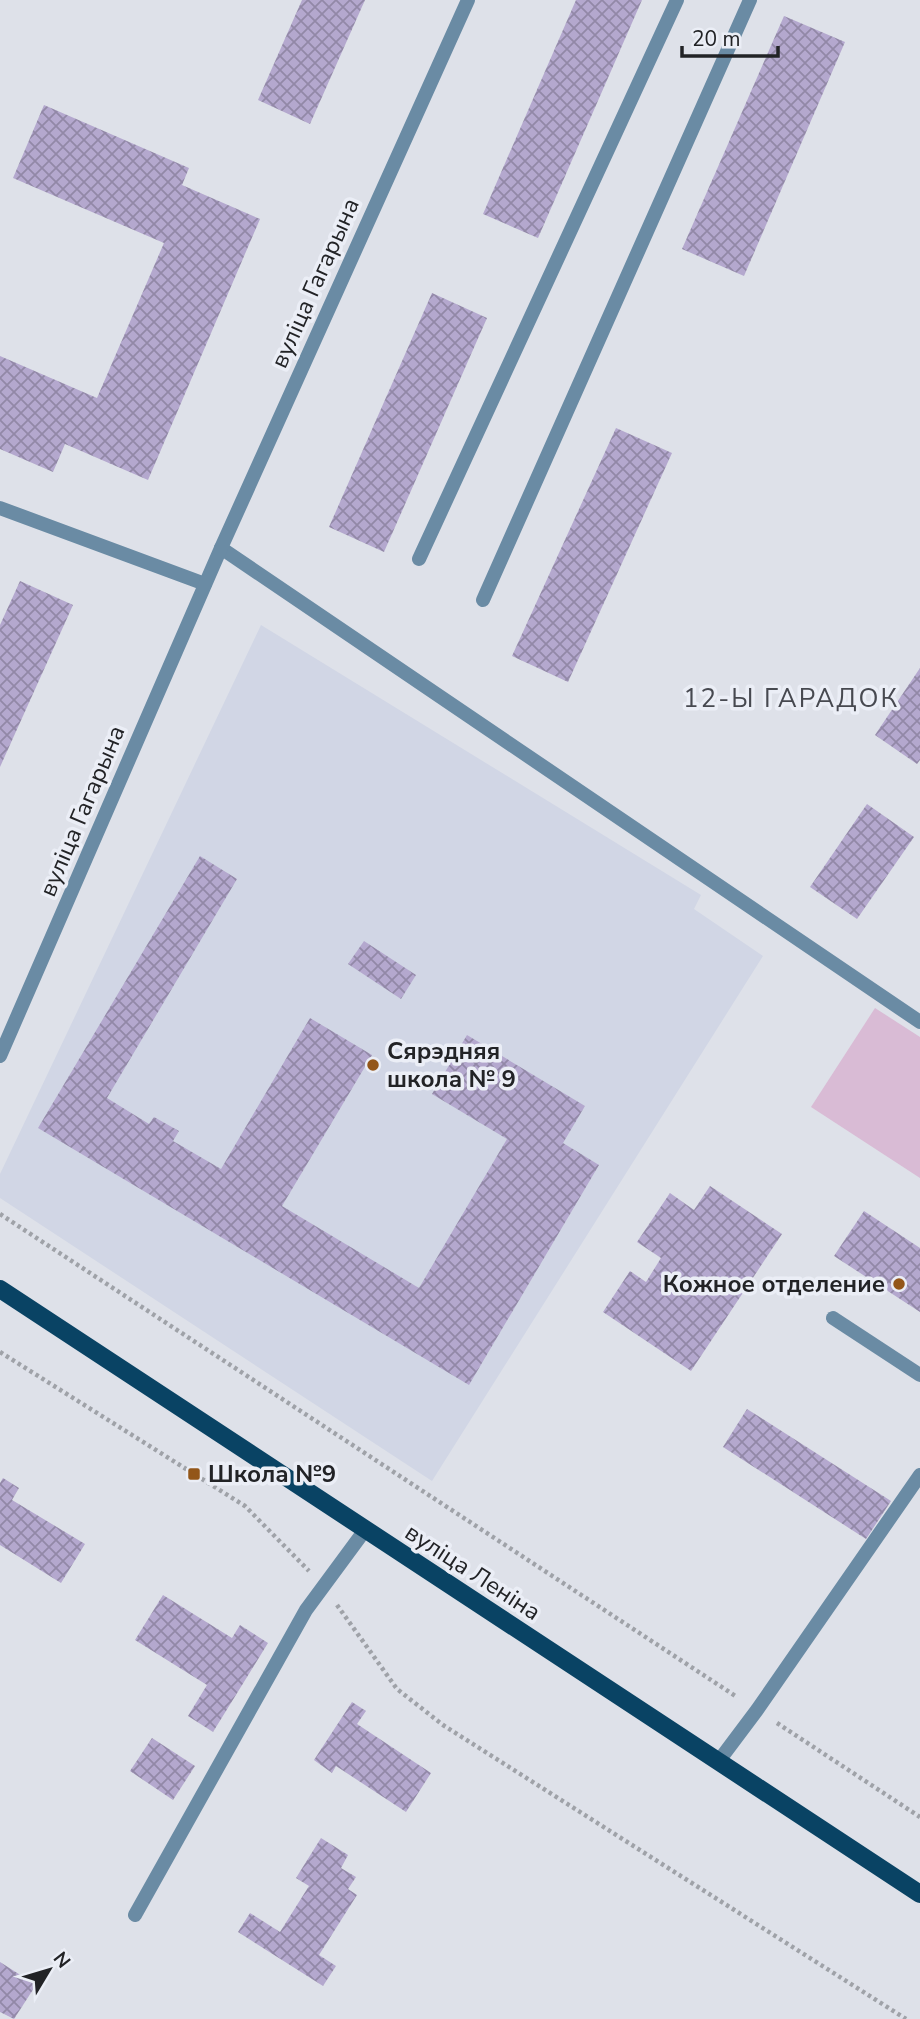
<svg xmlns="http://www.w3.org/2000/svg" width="920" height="2019" font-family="'Nunito Sans',sans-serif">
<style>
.built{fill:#d1d6e5}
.park{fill:#d9bbd5}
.building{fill:url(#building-cross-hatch)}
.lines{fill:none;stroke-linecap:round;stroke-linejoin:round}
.path{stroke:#9fa2a8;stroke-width:4.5;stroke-dasharray:3.5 3.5;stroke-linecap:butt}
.lane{stroke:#6a8ba4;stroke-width:14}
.street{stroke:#6a8ba4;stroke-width:14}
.primary{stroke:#094364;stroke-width:18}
.poi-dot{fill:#935619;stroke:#ebeef6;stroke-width:2.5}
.labels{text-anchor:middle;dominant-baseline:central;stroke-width:7;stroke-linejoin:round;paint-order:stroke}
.street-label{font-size:24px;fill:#222326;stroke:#ebeef6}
.poi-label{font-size:24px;font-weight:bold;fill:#222326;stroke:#ebeef6;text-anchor:start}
.neighbourhood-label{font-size:26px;letter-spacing:2px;fill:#474950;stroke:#ebeef6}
</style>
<defs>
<pattern id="building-cross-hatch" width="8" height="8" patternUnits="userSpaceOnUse" patternTransform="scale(1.75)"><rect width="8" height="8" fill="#b4a8ce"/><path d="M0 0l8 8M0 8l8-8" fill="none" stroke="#9288a7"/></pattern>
</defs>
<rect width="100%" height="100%" fill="#dee1e9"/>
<!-- built -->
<polygon class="built" points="261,625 701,895 694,909 763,956 432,1481 0,1198 0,1174"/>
<!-- park -->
<polygon class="park" points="875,1008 920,1037 920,1178 811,1107"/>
<!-- building -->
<g class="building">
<polygon points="302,0 365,0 310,124 258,100"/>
<polygon points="576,0 642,0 538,238 483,214"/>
<polygon points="784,16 845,42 744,276 682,249"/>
<polygon points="44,105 189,168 182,185 260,219 148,480 65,444 53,472 0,449 0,356 97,398 164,243 13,178"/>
<polygon points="432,293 487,318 384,552 329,527"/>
<polygon points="616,428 672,453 568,682 512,656"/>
<polygon points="20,581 73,605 0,767 0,625"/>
<polygon points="920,668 920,760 917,764 875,735"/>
<polygon points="867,804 914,837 857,919 810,887"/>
<polygon points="200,856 237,879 107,1098 149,1124 154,1117 179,1131 173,1141 221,1169 310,1018 372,1055 282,1206 419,1288 507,1139 432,1094 467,1035 585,1106 563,1143 599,1165 469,1385 38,1128"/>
<polygon points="364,941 416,975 401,999 348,964"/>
<polygon points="710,1186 782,1234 691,1371 603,1312 630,1271 646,1282 661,1258 637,1242 670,1193 694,1210"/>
<polygon points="864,1211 920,1248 920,1312 834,1256"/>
<polygon points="747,1409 891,1501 866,1539 723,1447"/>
<polygon points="3,1478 19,1488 12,1500 85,1544 61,1583 0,1545 0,1483"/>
<polygon points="163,1595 232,1638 240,1625 268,1643 213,1732 188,1716 207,1685 135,1640"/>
<polygon points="352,1702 366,1711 357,1724 431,1773 406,1812 336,1766 332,1773 314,1760"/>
<polygon points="152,1738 195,1766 173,1800 130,1771"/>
<polygon points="321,1838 348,1855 341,1868 356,1877 348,1889 357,1895 319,1955 336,1966 323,1986 238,1932 250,1913 280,1932 309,1886 296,1878"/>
<polygon points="0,1962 36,1985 14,2019 0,2012"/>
</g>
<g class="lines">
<!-- path -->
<g class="path">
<polyline points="0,1214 737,1697"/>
<polyline points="0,1352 245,1506 309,1571"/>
<polyline points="337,1605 397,1689 443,1725 906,2019"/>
<polyline points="777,1723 920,1817"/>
</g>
<!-- lane -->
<g class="lane">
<polyline points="419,559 677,0"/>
<polyline points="483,600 750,0"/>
<polyline points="833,1318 920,1375"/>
<polyline points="718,1762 757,1710 920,1475"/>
<polyline points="135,1915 306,1610 365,1530"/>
</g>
<!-- street -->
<g class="street">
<polyline points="0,508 205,584"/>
<polyline points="221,548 920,1022"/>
<polyline points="0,1056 221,548 468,0"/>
</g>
<!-- primary -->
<polyline class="primary" points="0,1289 920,1894"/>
</g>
<!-- markers -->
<g class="poi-dot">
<circle cx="373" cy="1065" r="7"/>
<circle cx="899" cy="1284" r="7"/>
<rect x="187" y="1467" width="14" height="14" rx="3.5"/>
</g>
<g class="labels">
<!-- street labels -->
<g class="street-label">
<text transform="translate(315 283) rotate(-66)">вуліца Гагарына</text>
<text transform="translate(82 811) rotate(-67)">вуліца Гагарына</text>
<text transform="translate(473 1572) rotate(33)">вуліца Леніна</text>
</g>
<!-- poi labels -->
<g class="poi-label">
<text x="387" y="1051">Сярэдняя<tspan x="387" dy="28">школа № 9</tspan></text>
<text x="885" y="1284" text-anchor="end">Кожное отделение</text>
<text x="208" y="1474">Школа №9</text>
</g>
<!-- neighbourhood labels -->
<g class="neighbourhood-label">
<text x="791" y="698">12-Ы ГАРАДОК</text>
</g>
</g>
<!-- north arrow -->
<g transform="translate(49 1970) rotate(52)" stroke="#ebeef6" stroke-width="5" paint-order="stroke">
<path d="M0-5L12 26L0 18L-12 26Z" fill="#222326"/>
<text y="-10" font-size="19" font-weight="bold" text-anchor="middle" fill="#222326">N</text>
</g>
<!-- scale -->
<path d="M682 46v10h96v-10" fill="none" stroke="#222326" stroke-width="3.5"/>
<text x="692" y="46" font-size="21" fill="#222326" stroke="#ebeef6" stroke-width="5" paint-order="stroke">20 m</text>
</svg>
